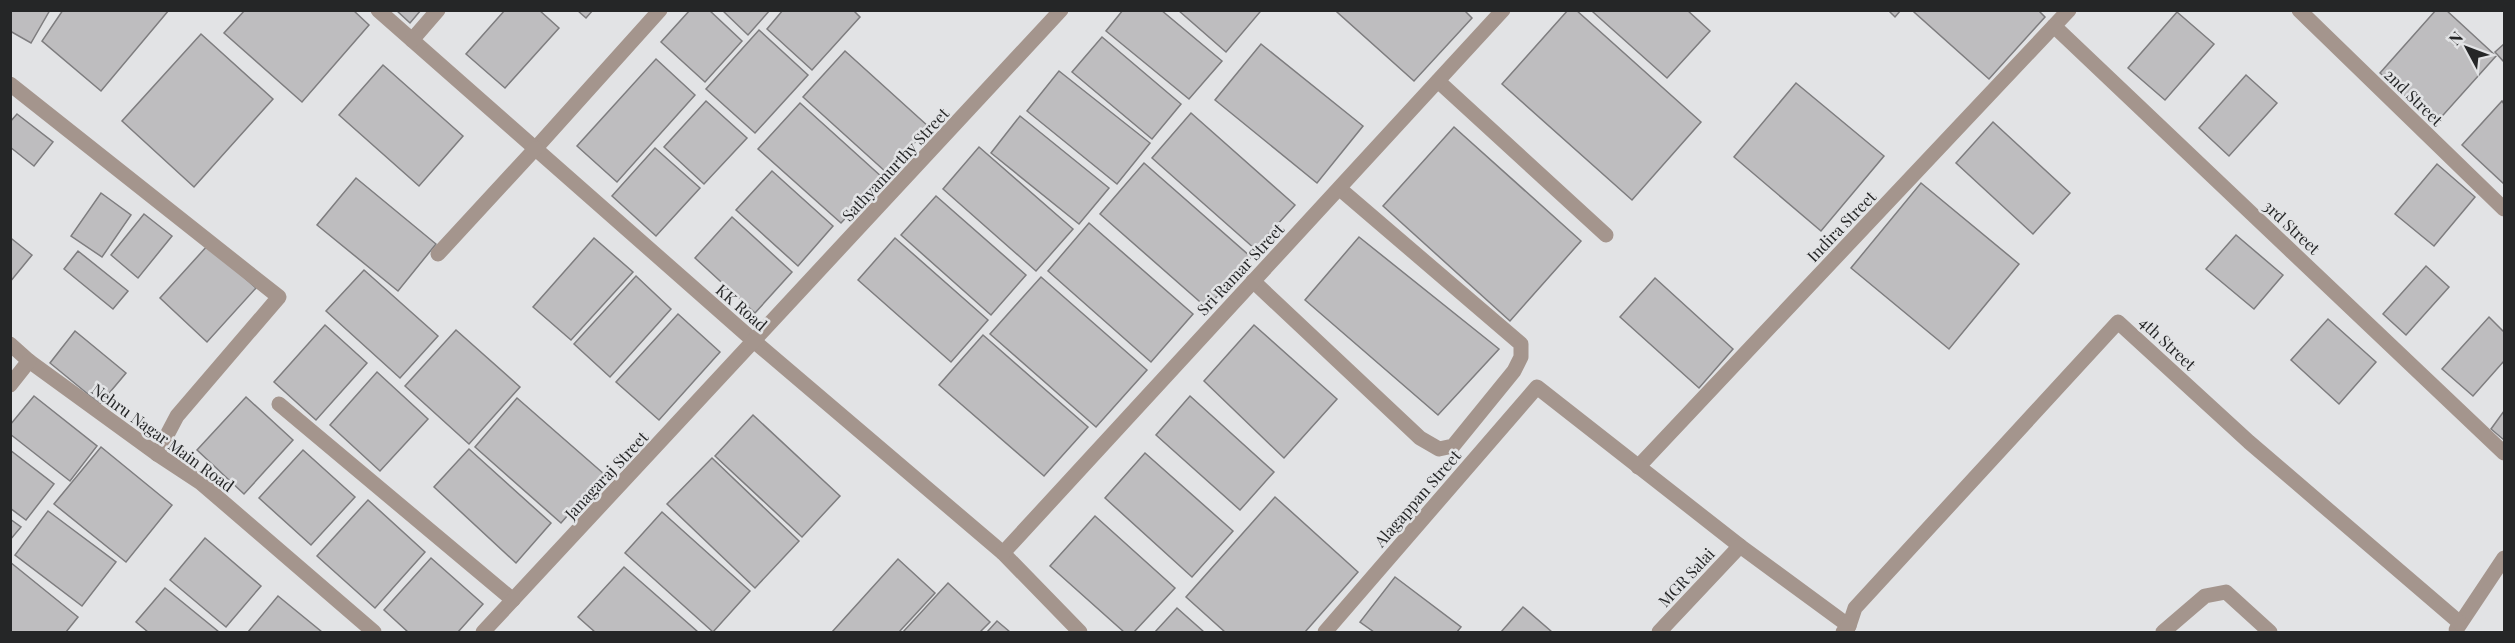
<svg xmlns="http://www.w3.org/2000/svg" width="2515" height="643" font-family="'Playfair Display',serif">
<style>
.building{fill:#bebdbf;stroke:#7e7d7f;stroke-width:1.5}
.lines{fill:none;stroke-linecap:round;stroke-linejoin:round}
.lane{stroke:#a4958d;stroke-width:15}
.street{stroke:#a4958d;stroke-width:15}
.labels{text-anchor:middle;dominant-baseline:central;stroke-width:5;stroke-linejoin:round;paint-order:stroke}
.street-label{font-size:16px;fill:#252627;stroke:#e2e3e5}
</style>
<rect width="100%" height="100%" fill="#e2e3e5"/>
<!-- building -->
<g class="building">
<polygon points="10,10 50,10 31,43 10,31"/>
<polygon points="63,10 169,10 101,91 42,41"/>
<polygon points="245,10 353,10 369,25 302,102 224,33"/>
<polygon points="396,10 421,10 410,23"/>
<polygon points="505,10 539,10 559,28 505,88 466,54"/>
<polygon points="577,10 593,10 586,18"/>
<polygon points="690,10 709,10 742,41 705,82 661,42"/>
<polygon points="722,10 770,10 748,35"/>
<polygon points="783,10 853,10 860,17 812,70 767,29"/>
<polygon points="1123,10 1161,10 1222,61 1189,99 1106,31"/>
<polygon points="1178,10 1259,10 1260,12 1226,52"/>
<polygon points="1338,10 1464,10 1472,18 1414,81 1337,12"/>
<polygon points="1568,10 1576,10 1701,122 1632,200 1502,84"/>
<polygon points="1595,10 1687,10 1710,31 1667,78 1593,12"/>
<polygon points="1888,10 1901,10 1895,17"/>
<polygon points="1915,10 2038,10 2045,17 1989,79 1914,12"/>
<polygon points="2436,10 2446,10 2496,56 2436,123 2380,73"/>
<polygon points="2177,12 2214,44 2165,100 2128,68"/>
<polygon points="759,30 808,75 755,133 706,89"/>
<polygon points="201,34 273,99 194,187 122,121"/>
<polygon points="1102,37 1181,104 1152,139 1072,72"/>
<polygon points="1261,44 1363,126 1317,183 1215,100"/>
<polygon points="2504,44 2504,62 2495,52"/>
<polygon points="845,51 929,127 887,173 803,97"/>
<polygon points="656,59 695,95 617,182 577,146"/>
<polygon points="383,65 463,136 419,186 339,115"/>
<polygon points="1059,71 1150,143 1117,184 1027,111"/>
<polygon points="2246,75 2277,103 2229,156 2199,128"/>
<polygon points="1796,83 1884,156 1821,231 1734,157"/>
<polygon points="706,101 747,138 704,184 664,147"/>
<polygon points="2502,101 2504,104 2504,184 2462,145"/>
<polygon points="800,103 883,178 841,223 758,149"/>
<polygon points="1191,113 1295,205 1255,249 1152,158"/>
<polygon points="17,114 53,142 34,166 10,147 10,122"/>
<polygon points="1020,116 1109,188 1079,224 991,153"/>
<polygon points="1993,122 2070,193 2033,234 1956,163"/>
<polygon points="1454,127 1581,241 1510,321 1383,206"/>
<polygon points="979,147 1073,229 1036,271 943,189"/>
<polygon points="655,148 700,188 656,236 612,196"/>
<polygon points="1144,163 1251,257 1207,308 1100,214"/>
<polygon points="2437,164 2475,197 2434,246 2395,214"/>
<polygon points="772,171 833,226 798,266 736,210"/>
<polygon points="356,178 436,244 398,291 317,225"/>
<polygon points="1921,183 2019,264 1949,349 1851,268"/>
<polygon points="101,193 131,215 102,257 71,236"/>
<polygon points="936,196 1026,275 991,315 901,235"/>
<polygon points="144,214 172,236 138,278 111,255"/>
<polygon points="732,217 792,272 755,313 695,258"/>
<polygon points="1089,223 1193,314 1151,362 1048,271"/>
<polygon points="2236,235 2283,275 2254,309 2206,269"/>
<polygon points="1359,237 1499,349 1438,415 1305,300"/>
<polygon points="594,238 633,272 571,340 533,307"/>
<polygon points="895,238 988,320 951,362 858,280"/>
<polygon points="12,239 32,255 10,282 10,242"/>
<polygon points="208,245 256,288 207,342 160,298"/>
<polygon points="78,251 128,291 113,309 64,269"/>
<polygon points="2426,266 2449,287 2406,335 2383,314"/>
<polygon points="364,270 438,336 400,378 326,311"/>
<polygon points="636,276 671,309 610,377 574,344"/>
<polygon points="1041,277 1147,370 1096,427 990,334"/>
<polygon points="1655,278 1733,349 1699,388 1620,317"/>
<polygon points="678,314 720,352 659,420 616,382"/>
<polygon points="2489,317 2504,332 2504,361 2473,396 2442,369"/>
<polygon points="2328,319 2376,362 2339,404 2291,360"/>
<polygon points="325,325 367,363 316,420 274,382"/>
<polygon points="1254,325 1337,399 1284,458 1204,381"/>
<polygon points="456,330 520,387 469,444 405,386"/>
<polygon points="75,331 126,373 100,404 50,363"/>
<polygon points="983,335 1088,427 1044,476 939,385"/>
<polygon points="377,372 428,419 380,471 330,425"/>
<polygon points="34,396 97,446 70,481 10,434 10,425"/>
<polygon points="1190,396 1274,472 1240,510 1156,435"/>
<polygon points="246,397 293,440 244,494 197,450"/>
<polygon points="517,398 604,474 561,523 475,447"/>
<polygon points="2504,411 2504,440 2491,429"/>
<polygon points="753,415 840,496 802,537 715,456"/>
<polygon points="101,447 172,505 126,562 54,504"/>
<polygon points="469,449 551,523 516,563 434,487"/>
<polygon points="10,450 54,484 26,520 10,508"/>
<polygon points="303,450 355,497 311,545 259,498"/>
<polygon points="1145,453 1233,531 1192,577 1105,498"/>
<polygon points="712,458 799,541 755,588 667,504"/>
<polygon points="1275,497 1358,572 1305,632 1225,632 1186,597"/>
<polygon points="368,500 425,552 375,608 317,556"/>
<polygon points="48,511 116,562 82,606 15,555"/>
<polygon points="662,512 750,591 713,632 625,553"/>
<polygon points="1095,516 1175,588 1134,632 1124,632 1050,566"/>
<polygon points="10,519 21,527 10,540"/>
<polygon points="205,538 261,586 226,627 170,580"/>
<polygon points="431,558 483,604 458,632 408,632 384,610"/>
<polygon points="898,559 935,593 899,632 832,632"/>
<polygon points="10,562 78,617 66,632 10,632"/>
<polygon points="624,567 698,632 595,632 578,617"/>
<polygon points="1395,577 1461,627 1457,632 1374,632 1360,622"/>
<polygon points="948,583 990,622 980,632 903,632"/>
<polygon points="165,588 219,632 148,632 136,622"/>
<polygon points="278,596 322,632 248,632"/>
<polygon points="1523,607 1552,632 1501,632"/>
<polygon points="1177,608 1204,632 1155,632"/>
<polygon points="997,621 1010,632 987,632"/>
</g>
<g class="lines">
<!-- lane -->
<polyline class="lane" points="535,149 660,10"/>
<!-- street -->
<g class="street">
<polyline points="378,10 755,342 1003,553 1080,632"/>
<polyline points="2299,10 2504,209"/>
<polyline points="2054,26 2504,453"/>
<polyline points="412,40 438,10"/>
<polyline points="1438,81 1606,235"/>
<polyline points="10,84 279,297 177,416 157,454"/>
<polyline points="438,254 535,149"/>
<polyline points="1253,281 1420,438 1439,449 1453,446 1514,371 1521,357 1521,344 1340,189"/>
<polyline points="10,344 29,361 157,454 201,483 374,632"/>
<polyline points="10,385 29,361"/>
<polyline points="279,404 513,600"/>
<polyline points="1638,467 2069,10"/>
<polyline points="1003,553 1503,10"/>
<polyline points="2456,630 2504,558"/>
<polyline points="483,632 1061,10"/>
<polyline points="1325,632 1537,387 1740,546 1849,626"/>
<polyline points="1659,632 1740,546"/>
<polyline points="1843,632 1849,626 1855,608 2118,322 2249,442 2460,623"/>
<polyline points="2163,632 2205,596 2226,592 2270,632"/>
</g>
</g>
<g class="labels">
<!-- street labels -->
<g class="street-label">
<text transform="translate(2414 97) rotate(44)">2nd Street</text>
<text transform="translate(895 164) rotate(-47)">Sathyamurthy Street</text>
<text transform="translate(1841 226) rotate(-46)">Indira Street</text>
<text transform="translate(2292 227) rotate(43)">3rd Street</text>
<text transform="translate(1240 269) rotate(-47)">Sri Ramar Street</text>
<text transform="translate(742 307) rotate(41)">KK Road</text>
<text transform="translate(2168 343) rotate(43)">4th Street</text>
<text transform="translate(163 437) rotate(36)">Nehru Nagar Main Road</text>
<text transform="translate(606 475) rotate(-47)">Janagaraj Street</text>
<text transform="translate(1417 498) rotate(-49)">Alagappan Street</text>
<text transform="translate(1686 577) rotate(-47)">MGR Salai</text>
</g>
</g>
<!-- border -->
<rect width="2515" height="643" fill="none" stroke="#252627" stroke-width="24"/>
<!-- north arrow -->
<g transform="translate(2467 48) rotate(311)" stroke="#e2e3e5" stroke-width="4.5" paint-order="stroke">
<path d="M0-4.5L10 22L0 15L-10 22Z" fill="#252627"/>
<text y="-9" font-size="16" font-weight="bold" text-anchor="middle" fill="#252627">N</text>
</g>
</svg>
